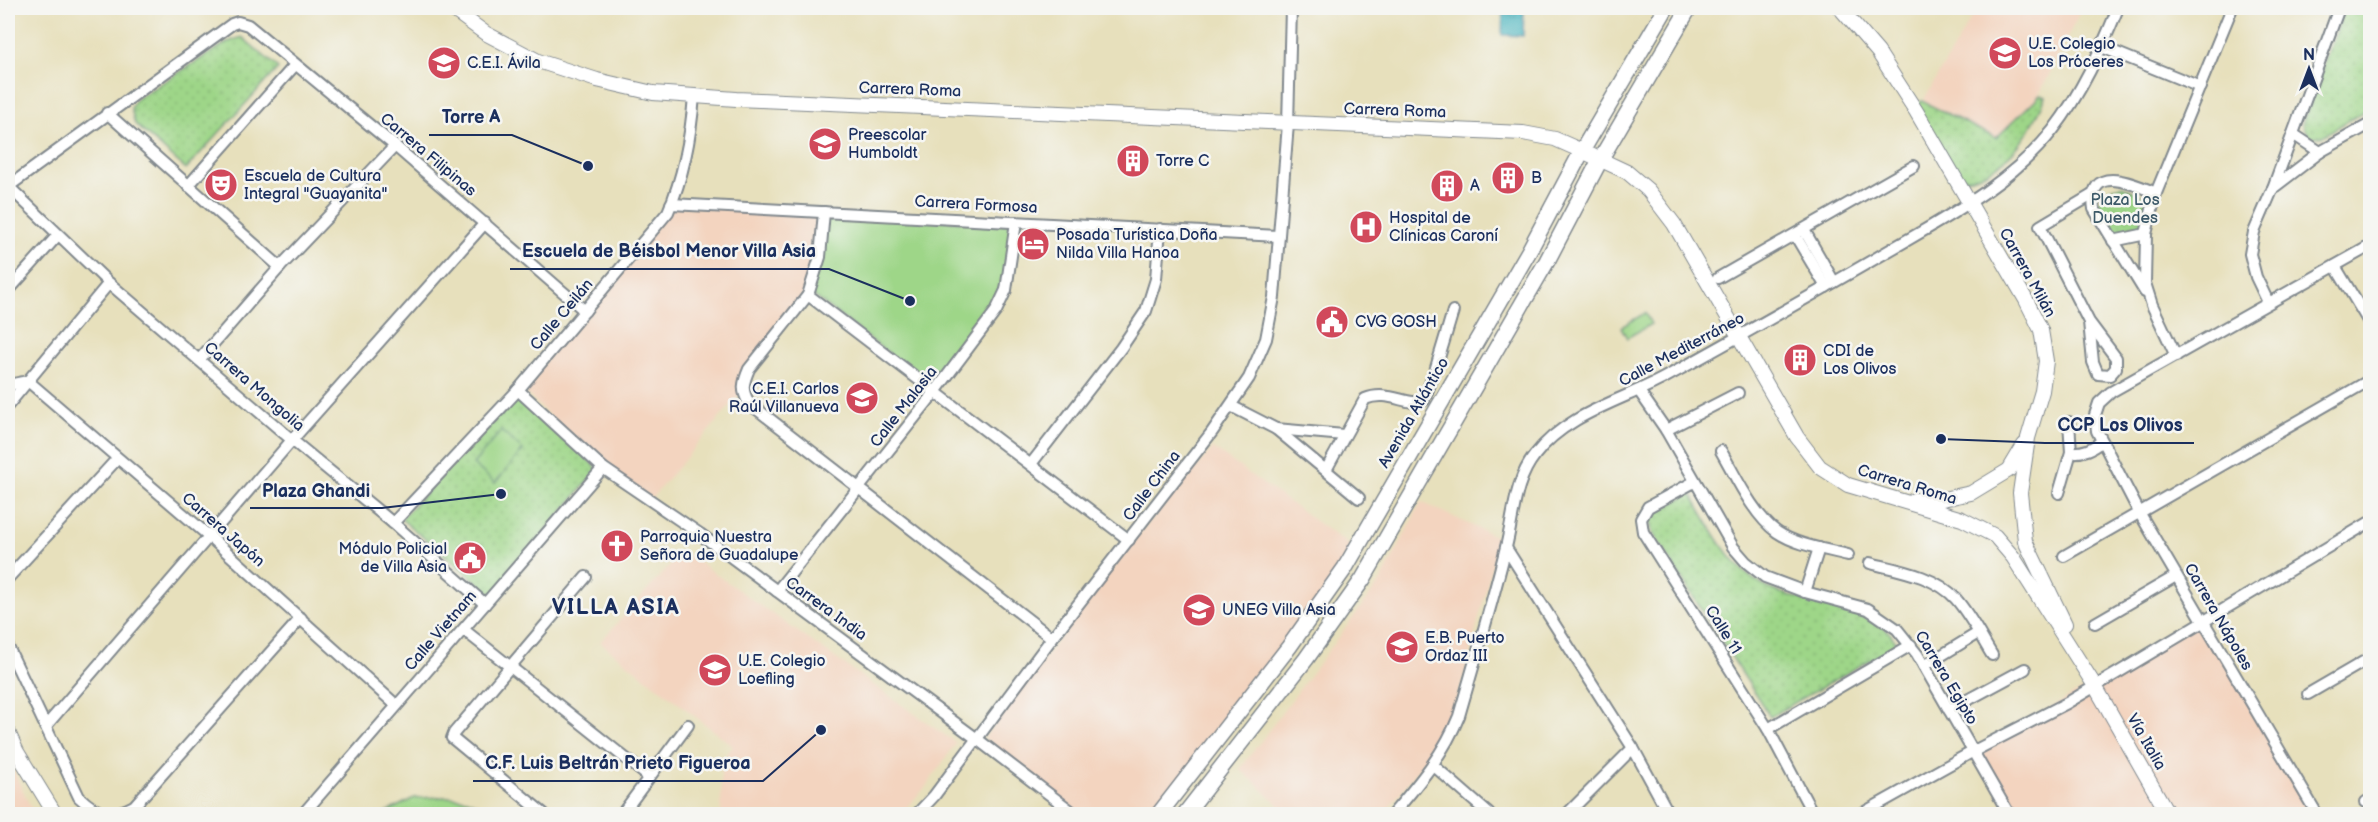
<svg xmlns="http://www.w3.org/2000/svg" width="2378" height="822" font-family="'Balsamiq Sans',sans-serif">
<style>
.built{fill:#f3d4bf}
.park{fill:url(#park-dots);stroke:#5c8273;stroke-width:1.5}
.pitch{fill:#9ed688;stroke:#5c8273;stroke-width:1.5}
.water{fill:url(#water-ripples);stroke:#2e708d;stroke-width:1.5}
.lines{fill:none;stroke-linecap:round;stroke-linejoin:round}
.minor-casing{stroke:#81888d;stroke-width:14}
.tertiary-casing{stroke:#81888d;stroke-width:16}
.secondary-casing{stroke:#81888d;stroke-width:18}
.minor{stroke:#fff;stroke-width:10}
.tertiary{stroke:#fff;stroke-width:14}
.secondary{stroke:#fff;stroke-width:15}
.labels{text-anchor:middle;dominant-baseline:central;stroke-width:5;stroke-linejoin:round;paint-order:stroke}
.poi-label{font-size:16px;fill:#1b2f5e;stroke:#f6f6f2;text-anchor:start}
.street-label{font-size:16px;fill:#1b2f5e;stroke:#f6f6f2}
.park-label{font-size:16px;fill:#3c5968;stroke:#f6f6f2}
.district-label{font-size:22px;font-weight:bold;letter-spacing:1.5px;fill:#1b2f5e;stroke:#f6f6f2}
.leader{fill:none;stroke:#1b2f5e;stroke-width:2}
.callout-dot{fill:#1b2f5e;stroke:#f6f6f2;stroke-width:2}
.callout-label{font-size:18px;text-anchor:middle;font-weight:bold;fill:#1b2f5e;stroke:#f6f6f2;stroke-width:5;stroke-linejoin:round;paint-order:stroke}
</style>
<defs>
<pattern id="park-dots" width="8" height="8" patternUnits="userSpaceOnUse" patternTransform="scale(1.5)"><rect width="8" height="8" fill="#9ed688"/><path d="M2 2h.1M6 6h.1" fill="none" stroke="#88b878" stroke-width="1.8" stroke-linecap="round"/></pattern>
<pattern id="water-ripples" width="26" height="14" patternUnits="userSpaceOnUse" patternTransform="scale(1.5)"><rect width="26" height="14" fill="#41b1bc"/><path d="M2 4q2-2 4 0t4 0M15 11q2-2 4 0t4 0" fill="none" stroke="#36909c"/></pattern>
</defs>
<rect width="100%" height="100%" fill="#f6f6f2"/>
<filter id="ink" filterUnits="userSpaceOnUse"><feTurbulence type="fractalNoise" baseFrequency=".0167" numOctaves="2"/><feDisplacementMap in="SourceGraphic" scale="12" xChannelSelector="R" yChannelSelector="G"/><feConvolveMatrix kernelMatrix="1 2 1 2 8 2 1 2 1" color-interpolation-filters="sRGB"/></filter>
<filter id="wash" filterUnits="userSpaceOnUse"><feTurbulence type="fractalNoise" baseFrequency=".008" numOctaves="4" result="noise"/><feDisplacementMap in="SourceGraphic" scale="24" xChannelSelector="R" yChannelSelector="G"/><feGaussianBlur stdDeviation="1.35" result="paint"/><feColorMatrix in="noise" values="0 0 0 0 0 0 0 0 0 0 0 0 0 0 0 0 0 1.4 0 .05"/><feComposite in="paint" operator="in"/></filter>
<g filter="url(#wash)">
<rect width="100%" height="100%" fill="#e7e0bc"/>
<!-- built -->
<g class="built">
<polygon points="1977,8 2082,8 2037,99 1996,138 1923,101"/>
<polygon points="673,206 821,214 818,255 806,292 747,368 741,393 651,499 603,468 522,389"/>
<polygon points="1213,448 1359,552 1160,814 1077,814 984,738 1134,540"/>
<polygon points="1421,502 1499,538 1464,677 1444,736 1384,814 1289,814 1240,769 1382,579"/>
<polygon points="683,551 956,743 925,788 900,814 721,814 721,762 733,746 600,642"/>
<polygon points="2202,621 2317,814 2011,814 1973,752"/>
<polygon points="8,759 34,814 8,814"/>
</g>
<!-- park -->
<g class="park">
<polygon points="2345,8 2370,8 2370,108 2321,137 2309,136 2302,124"/>
<polygon points="242,37 278,68 186,169 135,124 131,108 136,99 228,42"/>
<path d="M2040,95L2046,97C2039,111 2033,126 2024,138C2011,158 1983,180 1960,179L1912,105L1922,101L1996,138Z"/>
<path d="M2122,186L2150,199L2142,229L2115,231L2098,207C2101,191 2106,187 2122,186Z"/>
<polygon points="518,395 598,469 493,595 401,519"/>
<path d="M1691,493C1710,525 1729,568 1764,586C1795,602 1869,611 1889,632C1892,635 1894,641 1896,645L1770,717L1652,532L1650,520L1656,512Z"/>
</g>
<!-- pitch -->
<g class="pitch">
<polygon points="827,214 1014,224 1009,261 995,309 935,389 810,293"/>
<polygon points="1645,313 1651,324 1627,338 1621,327"/>
<polygon points="501,431 523,450 495,483 473,464"/>
<polygon points="448,797 467,799 499,814 383,814 414,798"/>
</g>
<!-- water -->
<polygon class="water" points="1503,8 1524,8 1523,36 1502,35"/>
</g>
<g filter="url(#ink)">
<g class="lines">
<defs>
<g id="minor">
<polyline points="2102,47 2200,87"/>
<polyline points="107,113 280,267"/>
<polyline points="2293,134 2320,152"/>
<polyline points="8,186 109,283 292,440 393,523 485,604"/>
<polyline points="9,186 232,24 238,22 248,25 395,146 585,311"/>
<polyline points="188,186 295,65"/>
<polyline points="2273,188 2320,152 2370,124"/>
<polyline points="671,204 1278,236"/>
<path d="M824,212L820,257L808,295L749,369C743,383 741,390 749,403L1052,638"/>
<polyline points="1804,230 1834,282"/>
<polyline points="1795,235 1826,287"/>
<polyline points="2113,241 2146,234"/>
<polyline points="2335,266 2370,324"/>
<polyline points="1718,278 1914,166"/>
<polyline points="8,291 58,235"/>
<path d="M2145,292L2094,209C2087,163 2132,183 2156,193"/>
<polyline points="808,295 1129,540"/>
<polyline points="2268,302 2256,277 2250,254 2254,232 2273,188 2339,8"/>
<polyline points="2089,322 2093,362 2098,374 2110,375 2116,368 2116,358 2089,322 2040,226 2092,195"/>
<polyline points="2176,356 2152,305 2145,283 2146,234 2156,193 2232,8"/>
<polyline points="199,360 280,267 395,146"/>
<polyline points="28,381 210,537 396,705"/>
<polyline points="8,385 28,381"/>
<polyline points="518,390 603,468 700,534 977,739 1075,814"/>
<polyline points="1639,391 1666,430 1733,547 1746,562 1765,577 1805,592 1868,609 1897,629 1917,654 2009,814"/>
<polyline points="8,405 109,283"/>
<polyline points="1231,406 1276,429 1359,498"/>
<polyline points="1276,429 1344,435"/>
<polyline points="1666,430 1738,393"/>
<path d="M1721,451C1735,475 1753,515 1777,532C1796,545 1825,549 1848,555"/>
<path d="M2071,452C2084,453 2092,449 2102,441"/>
<polyline points="1031,464 1121,348 1146,311 1156,279 1160,229"/>
<path d="M1326,470L1365,399C1389,389 1409,408 1424,400L1435,371L1453,311"/>
<polyline points="1694,482 1648,507 1641,519 1643,532 1768,729 1813,814"/>
<polyline points="2059,493 2071,452 2069,422"/>
<path d="M393,523L518,390L668,212C684,175 691,136 694,96"/>
<polyline points="1506,548 1633,748 1669,814"/>
<polyline points="2064,556 2370,380"/>
<path d="M1870,563C1898,570 1936,576 1956,599C1970,615 1981,637 1992,655"/>
<polyline points="8,578 117,459"/>
<polyline points="777,591 935,392 996,311 1006,290 1016,222"/>
<polyline points="1805,592 1819,548"/>
<polyline points="2095,623 2176,576"/>
<polyline points="464,630 649,777"/>
<path d="M8,647L79,797C98,815 110,819 134,806L301,618"/>
<polyline points="1924,666 1978,633"/>
<polyline points="2308,694 2370,658"/>
<polyline points="1949,710 2025,669"/>
<polyline points="45,727 292,440 485,223"/>
<polyline points="1768,729 1911,645"/>
<polyline points="1433,765 1489,814"/>
<polyline points="2366,802 2370,800"/>
<polyline points="303,814 603,468"/>
<polyline points="544,814 452,738 454,733 586,577"/>
<polyline points="622,814 688,725"/>
<polyline points="917,814 934,796 1052,638 1212,432 1249,378 1266,339 1274,297 1288,124 1291,8"/>
<path d="M1393,814C1419,783 1444,754 1459,716C1475,660 1492,604 1506,547C1514,516 1514,481 1535,455C1565,415 1620,401 1662,379C1735,339 1807,298 1878,257C1939,221 2008,187 2053,130C2081,94 2101,50 2118,8"/>
<polyline points="1567,814 1633,748"/>
<polyline points="1861,814 1972,752 2067,703 2370,522"/>
<polyline points="2317,814 2139,512 2097,431 2095,415 2099,403 2111,392 2370,246"/>
</g>
<g id="tertiary">
<polyline points="451,8 485,33 538,61 597,80 653,93 736,99 1523,133 1555,139 1582,151 1627,172 1648,190 1674,224 1797,437 1820,467 1848,485 1962,519 1995,536 2013,557 2095,686 2168,814"/>
<polyline points="1840,8 1878,52 1916,111 2026,300 2041,330 2046,361 2042,391 2028,438 2020,493 2025,541 2065,624"/>
<polyline points="1914,500 1938,500 1971,493 2009,470 2024,445"/>
<polyline points="8,732 17,752 55,814"/>
</g>
<g id="secondary">
<polyline points="1159,814 1289,647 1345,568 1529,251 1582,151 1666,8"/>
<polyline points="1185,814 1306,659 1363,579 1547,261 1600,160 1689,8"/>
</g>
</defs>
<!-- minor casing -->
<use href="#minor" class="minor-casing"/>
<!-- tertiary casing -->
<use href="#tertiary" class="tertiary-casing"/>
<!-- secondary casing -->
<use href="#secondary" class="secondary-casing"/>
<!-- minor -->
<use href="#minor" class="minor"/>
<!-- tertiary -->
<use href="#tertiary" class="tertiary"/>
<!-- secondary -->
<use href="#secondary" class="secondary"/>
</g>
</g>
<!-- icons -->
<defs>
<symbol id="school-disc" viewBox="-11 -11 22 22"><circle r="9.5" fill="#d1495b" stroke="#f6f6f2"/><path d="M0-5L7-2L0 1L-7-2ZM-4 1L0 2.5L4 1V4Q0 6-4 4Z" fill="#fff"/></symbol>
<symbol id="building-disc" viewBox="-11 -11 22 22"><circle r="9.5" fill="#d1495b" stroke="#f6f6f2"/><path d="M-4-6H4V6H1V3H-1V6H-4ZM-2.5-4.3h1.7v1.8h-1.7ZM.8-4.3h1.7v1.8H.8ZM-2.5-1h1.7V.8h-1.7ZM.8-1h1.7V.8H.8Z" fill="#fff"/></symbol>
<symbol id="theatre-disc" viewBox="-11 -11 22 22"><circle r="9.5" fill="#d1495b" stroke="#f6f6f2"/><path d="M-5-5.5Q0-4 5-5.5V0Q5 5 0 6Q-5 5-5 0ZM-3.3-2.5H-1v1.5H-3.3ZM1-2.5H3.3v1.5H1ZM-2.8 1Q0 5.5 2.8 1Z" fill="#fff"/></symbol>
<symbol id="hospital-disc" viewBox="-11 -11 22 22"><circle r="9.5" fill="#d1495b" stroke="#f6f6f2"/><path d="M-5-5h3v3.5h4V-5h3V5h-3V1.5h-4V5h-3Z" fill="#fff"/></symbol>
<symbol id="hotel-disc" viewBox="-11 -11 22 22"><circle r="9.5" fill="#d1495b" stroke="#f6f6f2"/><path d="M-6-4.5h1.5V1H6V5H4.5V3h-9V5H-6ZM-4 0a1.8 1.8 0 1 1 3.6 0ZM.5 0V-2.5h3Q6-2.5 6 0Z" fill="#fff"/></symbol>
<symbol id="civic-disc" viewBox="-11 -11 22 22"><circle r="9.5" fill="#d1495b" stroke="#f6f6f2"/><path d="M-.6-6.5H3V-4.5H.6V-3L4-1V1h2V6H-6V1h2V-1L-.6-3ZM-1.2 2.5V6h2.4V2.5Z" fill="#fff"/></symbol>
<symbol id="church-disc" viewBox="-11 -11 22 22"><circle r="9.5" fill="#d1495b" stroke="#f6f6f2"/><path d="M-1.2-6h2.4v3.5h3.3v2.4h-3.3V6h-2.4V-.1h-3.3v-2.4h3.3Z" fill="#fff"/></symbol>
<symbol id="university-disc" viewBox="-11 -11 22 22"><circle r="9.5" fill="#d1495b" stroke="#f6f6f2"/><path d="M0-5L7-2L0 1L-7-2ZM-4 1L0 2.5L4 1V4Q0 6-4 4Z" fill="#fff"/></symbol>
</defs>
<g fill-rule="evenodd">
<use href="#school-disc" x="1986" y="34" width="38" height="38"/>
<use href="#school-disc" x="425" y="44" width="38" height="38"/>
<use href="#school-disc" x="806" y="125" width="38" height="38"/>
<use href="#building-disc" x="1114" y="142" width="38" height="38"/>
<use href="#building-disc" x="1489" y="159" width="38" height="38"/>
<use href="#theatre-disc" x="202" y="166" width="38" height="38"/>
<use href="#building-disc" x="1428" y="167" width="38" height="38"/>
<use href="#hospital-disc" x="1347" y="208" width="38" height="38"/>
<use href="#hotel-disc" x="1014" y="225" width="38" height="38"/>
<use href="#civic-disc" x="1313" y="303" width="38" height="38"/>
<use href="#building-disc" x="1781" y="341" width="38" height="38"/>
<use href="#school-disc" x="843" y="379" width="38" height="38"/>
<use href="#church-disc" x="598" y="527" width="38" height="38"/>
<use href="#civic-disc" x="451" y="539" width="38" height="38"/>
<use href="#university-disc" x="1180" y="591" width="38" height="38"/>
<use href="#school-disc" x="1383" y="628" width="38" height="38"/>
<use href="#school-disc" x="696" y="651" width="38" height="38"/>
</g>
<g class="labels">
<!-- poi labels -->
<g class="poi-label">
<text x="2028" y="44">U.E. Colegio<tspan x="2028" dy="18">Los Próceres</tspan></text>
<text x="467" y="63">C.E.I. Ávila</text>
<text x="848" y="135">Preescolar<tspan x="848" dy="18">Humboldt</tspan></text>
<text x="1156" y="161">Torre C</text>
<text x="244" y="176">Escuela de Cultura<tspan x="244" dy="18">Integral "Guayanita"</tspan></text>
<text x="1531" y="178">B</text>
<text x="1470" y="186">A</text>
<text x="1389" y="218">Hospital de<tspan x="1389" dy="18">Clínicas Caroní</tspan></text>
<text x="1056" y="235">Posada Turística Doña<tspan x="1056" dy="18">Nilda Villa Hanoa</tspan></text>
<text x="1355" y="322">CVG GOSH</text>
<text x="1823" y="351">CDI de<tspan x="1823" dy="18">Los Olivos</tspan></text>
<text x="839" y="389" text-anchor="end">C.E.I. Carlos<tspan x="839" dy="18">Raúl Villanueva</tspan></text>
<text x="640" y="537">Parroquia Nuestra<tspan x="640" dy="18">Señora de Guadalupe</tspan></text>
<text x="447" y="549" text-anchor="end">Módulo Policial<tspan x="447" dy="18">de Villa Asia</tspan></text>
<text x="1222" y="610">UNEG Villa Asia</text>
<text x="1425" y="638">E.B. Puerto<tspan x="1425" dy="18">Ordaz III</tspan></text>
<text x="738" y="661">U.E. Colegio<tspan x="738" dy="18">Loefling</tspan></text>
</g>
<!-- street labels -->
<g class="street-label">
<text transform="translate(910 90) rotate(2)">Carrera Roma</text>
<text transform="translate(1395 111) rotate(2)">Carrera Roma</text>
<text transform="translate(428 155) rotate(40)">Carrera Filipinas</text>
<text transform="translate(976 205) rotate(3)">Carrera Formosa</text>
<text transform="translate(2027 273) rotate(61)">Carrera Milán</text>
<text transform="translate(562 315) rotate(-50)">Calle Ceilán</text>
<text transform="translate(1682 350) rotate(-28)">Calle Mediterráneo</text>
<text transform="translate(254 387) rotate(41)">Carrera Mongolia</text>
<text transform="translate(904 407) rotate(-52)">Calle Malasia</text>
<text transform="translate(1414 413) rotate(-60)">Avenida Atlántico</text>
<text transform="translate(1907 485) rotate(17)">Carrera Roma</text>
<text transform="translate(1152 486) rotate(-53)">Calle China</text>
<text transform="translate(223 530) rotate(41)">Carrera Japón</text>
<text transform="translate(826 609) rotate(36)">Carrera India</text>
<text transform="translate(2218 617) rotate(60)">Carrera Nápoles</text>
<text transform="translate(1723 630) rotate(58)">Calle 11</text>
<text transform="translate(441 631) rotate(-49)">Calle Vietnam</text>
<text transform="translate(1946 678) rotate(59)">Carrera Egipto</text>
<text transform="translate(2146 742) rotate(60)">Vía Italia</text>
</g>
<!-- park labels -->
<g class="park-label">
<text x="2125" y="200">Plaza Los<tspan x="2125" dy="18">Duendes</tspan></text>
</g>
<!-- district labels -->
<g class="district-label">
<text x="616" y="607">VILLA ASIA</text>
</g>
</g>
<!-- callouts -->
<path class="leader" d="M588 166L512 135H429M910 301L829 269H510M1941 439L2045 443H2194M501 494L382 508H250M821 730L763 781H473"/>
<g class="callout-dot">
<circle cx="588" cy="166" r="6"/>
<circle cx="910" cy="301" r="6"/>
<circle cx="1941" cy="439" r="6"/>
<circle cx="501" cy="494" r="6"/>
<circle cx="821" cy="730" r="6"/>
</g>
<g class="callout-label">
<text x="471" y="123">Torre A</text>
<text x="669" y="257">Escuela de Béisbol Menor Villa Asia</text>
<text x="2120" y="431">CCP Los Olivos</text>
<text x="316" y="497">Plaza Ghandi</text>
<text x="618" y="769">C.F. Luis Beltrán Prieto Figueroa</text>
</g>
<!-- margin -->
<rect width="2378" height="822" fill="none" stroke="#f6f6f2" stroke-width="30"/>
<!-- north arrow -->
<g transform="translate(2309 69)" stroke="#f6f6f2" stroke-width="4.5" paint-order="stroke">
<path d="M0-4.5L10 22L0 15L-10 22Z" fill="#1b2f5e"/>
<text y="-9" font-size="16" font-weight="bold" text-anchor="middle" fill="#1b2f5e">N</text>
</g>
</svg>
